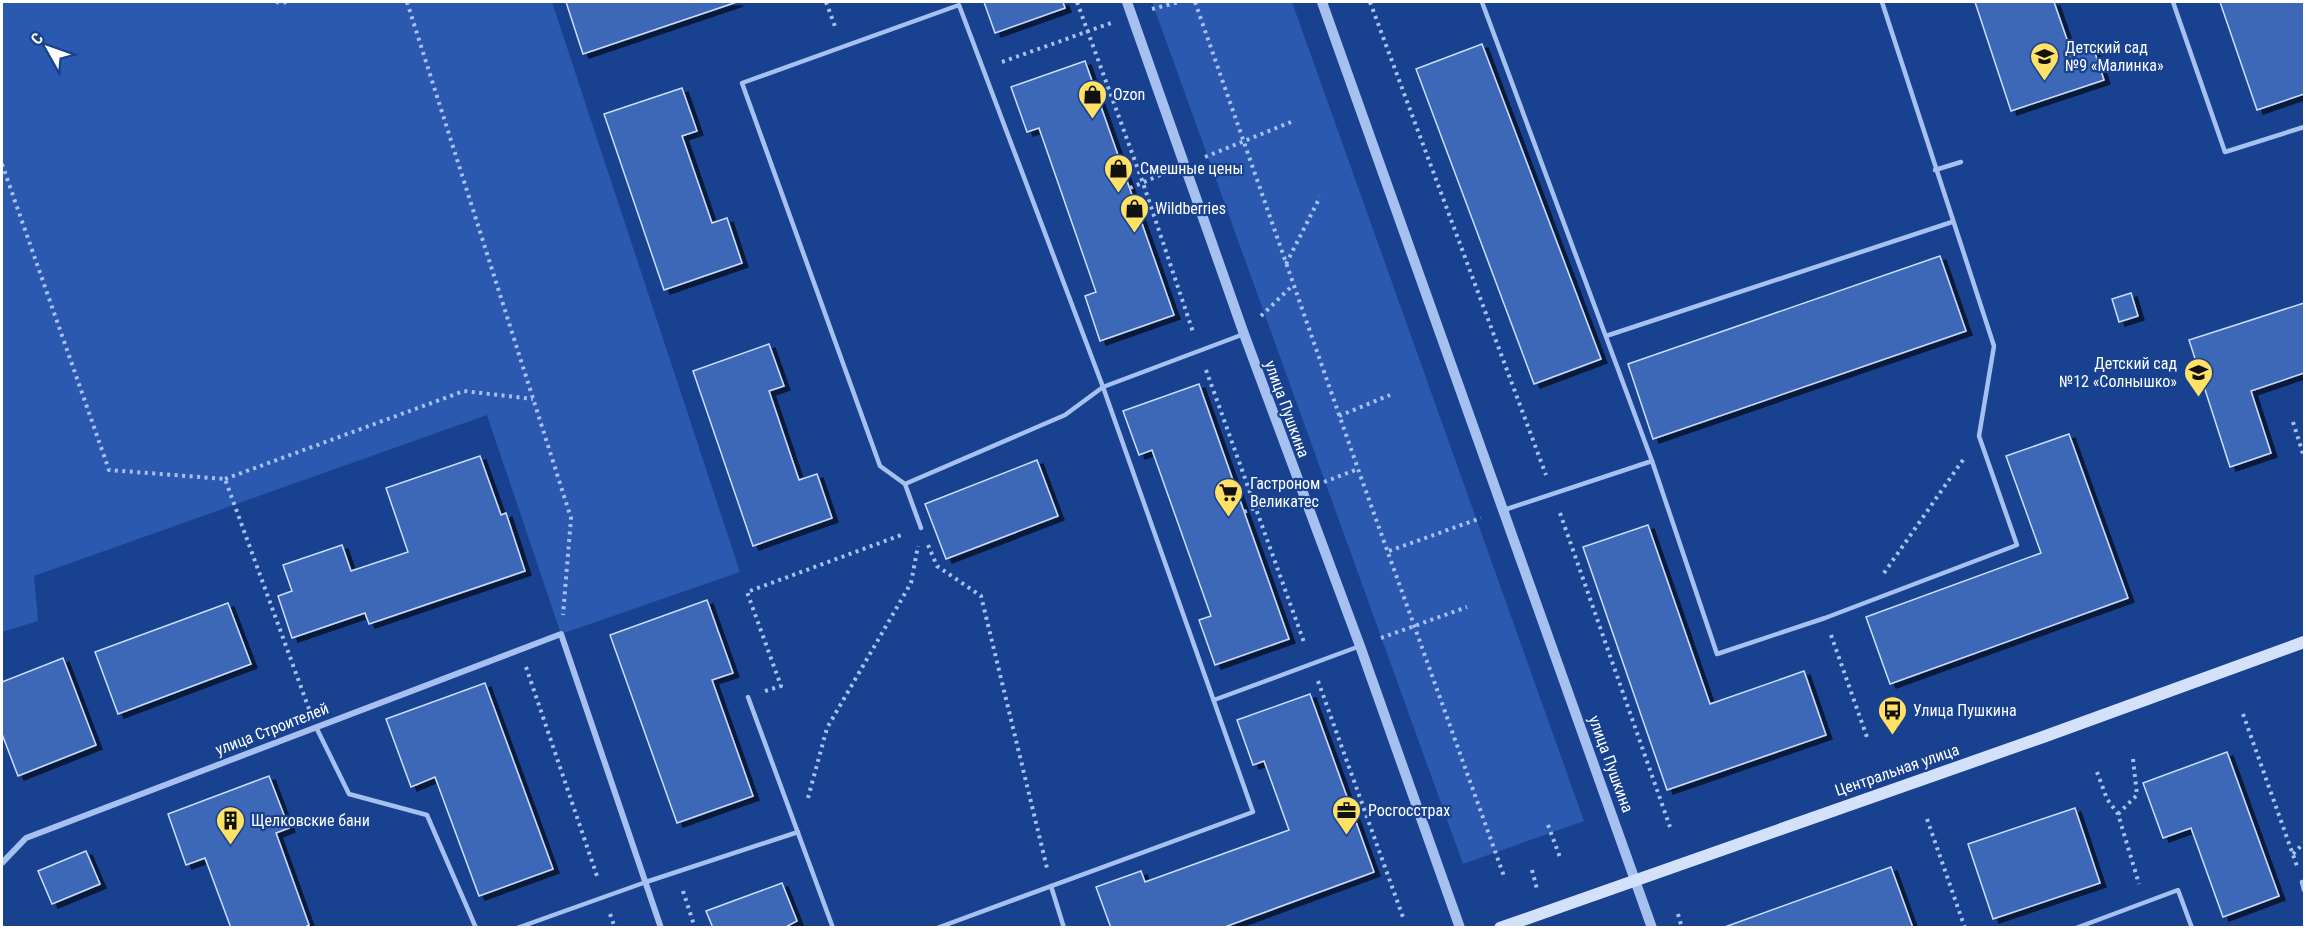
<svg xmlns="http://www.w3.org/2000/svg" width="2306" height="929" font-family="'Roboto Condensed',sans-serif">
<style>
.green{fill:#2b59af}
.building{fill:#3d67b7;stroke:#ccddfb;stroke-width:1.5;filter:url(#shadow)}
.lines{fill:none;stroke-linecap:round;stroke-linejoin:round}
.path{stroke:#a6c0ef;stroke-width:4;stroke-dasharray:3 4.5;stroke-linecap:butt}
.service{stroke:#a6c0ef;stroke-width:4.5}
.minor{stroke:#a6c0ef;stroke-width:6}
.tertiary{stroke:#a6c0ef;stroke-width:10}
.secondary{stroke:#d3e1fb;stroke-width:12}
.labels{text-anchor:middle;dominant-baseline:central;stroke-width:4.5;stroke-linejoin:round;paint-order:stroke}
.poi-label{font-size:16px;fill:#fff;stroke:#184190;text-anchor:start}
.street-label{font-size:16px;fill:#fff;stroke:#184190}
</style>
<defs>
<filter id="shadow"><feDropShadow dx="6" dy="4" stdDeviation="0" flood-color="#0009"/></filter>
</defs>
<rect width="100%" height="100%" fill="#184190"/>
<!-- green -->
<g class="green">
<polygon points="2,2 552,2 740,572 561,634 487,415 34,576 38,621 2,632"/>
<polygon points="1152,2 1292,2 1584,821 1463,864"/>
</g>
<!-- building -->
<g class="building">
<polygon points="566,2 737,2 583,54"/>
<polygon points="984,2 1063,2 1065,8 995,33"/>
<polygon points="1975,2 2054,2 2071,51 2092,44 2104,80 2011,111"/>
<polygon points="2220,2 2304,2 2304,94 2257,110"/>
<polygon points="1482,44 1601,359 1534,384 1416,69"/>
<polygon points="1085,61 1174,315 1100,341 1085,296 1096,292 1039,128 1027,132 1011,87"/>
<polygon points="682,88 697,131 682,136 712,223 727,218 742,263 664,290 604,114"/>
<polygon points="1940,256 1966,331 1653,439 1628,364"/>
<polygon points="2131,293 2138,316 2119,322 2112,299"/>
<polygon points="2304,303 2304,373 2251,391 2271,453 2230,467 2189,340"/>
<polygon points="769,344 784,386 769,391 799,480 817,474 832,518 753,546 693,371"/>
<polygon points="1199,384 1289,639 1215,665 1199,620 1211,616 1152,450 1139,455 1123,411"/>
<polygon points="2069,434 2128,598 1890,684 1866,617 2041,553 2006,456"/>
<polygon points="480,456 501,515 506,513 525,571 369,624 365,613 292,638 278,596 292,591 283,565 342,545 351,571 408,552 386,488"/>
<polygon points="1037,460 1058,516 946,559 925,504"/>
<polygon points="1648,525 1710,704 1804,671 1826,735 1667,790 1583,547"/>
<polygon points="707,600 733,673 712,680 753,796 677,823 610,635"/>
<polygon points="228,603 251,664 118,714 95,652"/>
<polygon points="63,658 96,745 18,776 2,734 2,682"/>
<polygon points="485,683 553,869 479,896 435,777 411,787 386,719"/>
<polygon points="1310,694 1374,872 1222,928 1111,928 1096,887 1141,871 1145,882 1289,830 1264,761 1253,765 1237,720"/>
<polygon points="2227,752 2279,896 2223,917 2191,828 2163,838 2143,783"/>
<polygon points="269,776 289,828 276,833 309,925 304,928 231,928 205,858 186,865 168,814"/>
<polygon points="2075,808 2100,883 1993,919 1968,844"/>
<polygon points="86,851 100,884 52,904 38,871"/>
<polygon points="1891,867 1913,928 1722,928"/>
<polygon points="782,883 797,921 784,928 713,928 706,911"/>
</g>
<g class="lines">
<!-- path -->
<g class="path">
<polyline points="276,2 282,3 287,2"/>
<polyline points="407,2 571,518 563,615"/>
<polyline points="826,2 836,29"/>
<polyline points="1077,2 1143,183 1193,332"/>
<polyline points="1195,2 1358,469 1505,879"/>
<polyline points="1370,2 1546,475"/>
<polyline points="1152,9 1179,2"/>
<polyline points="1002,62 1111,23"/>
<polyline points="1205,157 1291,122"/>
<polyline points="2,164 109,470 225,479 309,709"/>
<polyline points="1130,188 1165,173"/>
<polyline points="1286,264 1320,197"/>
<polyline points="1261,316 1293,285"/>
<polyline points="1206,370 1305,645"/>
<polyline points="1339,416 1390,395"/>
<polyline points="2293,422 2304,457"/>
<polyline points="225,479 464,391 533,399"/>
<polyline points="1324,482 1358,469"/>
<polyline points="1244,512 1280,499"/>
<polyline points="1560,513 1670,827"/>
<polyline points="928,545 937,566 981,596 1047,868"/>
<polyline points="1389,551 1481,518"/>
<polyline points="1884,573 1965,457"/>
<polyline points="1831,635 1868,740"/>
<polyline points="1381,638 1467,607"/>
<polyline points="526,667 598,879"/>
<polyline points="1318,681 1404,920"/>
<polyline points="765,691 781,686 747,592 904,534"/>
<polyline points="2243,714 2297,866"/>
<polyline points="2097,772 2107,799 2118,814 2139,884"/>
<polyline points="808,798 827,728 911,583 918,546"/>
<polyline points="2118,814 2137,795 2133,759"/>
<polyline points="1927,819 1965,928"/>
<polyline points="1548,825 1561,860"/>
<polyline points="2293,854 2304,843"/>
<polyline points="1532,870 1537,889"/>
<polyline points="683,891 695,928"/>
<polyline points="610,914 615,928"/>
<polyline points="1678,914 1682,928"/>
</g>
<!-- service -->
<g class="service">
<polyline points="1482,2 1652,461 1717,654 1825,618 2017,545 1979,436 1994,346 1882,2"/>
<polyline points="2173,2 2225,152 2304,127"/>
<polyline points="1935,170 1961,162"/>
<polyline points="1606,336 1952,222"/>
<polyline points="905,484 1065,415 1103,387 1244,334"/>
<polyline points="1504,510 1652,461"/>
<polyline points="921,528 905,484 880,466 742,83 959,5 1103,387 1253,812 937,928"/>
<polyline points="748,697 833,928"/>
<polyline points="1214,700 1360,646"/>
<polyline points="316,727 349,794 427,815 476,928"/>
<polyline points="2302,882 2304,890"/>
<polyline points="1051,886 1064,928"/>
<polyline points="517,928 646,882 798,832"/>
<polyline points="2076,928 2178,890 2192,928"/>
</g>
<!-- minor -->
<polyline class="minor" points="2,863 26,838 561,634 661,928"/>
<!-- tertiary -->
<g class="tertiary">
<polyline points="1127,2 1244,334 1360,646 1460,928"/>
<polyline points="1322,2 1652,928"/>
</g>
<!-- secondary -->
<polyline class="secondary" points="1500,928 2043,737 2304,642"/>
</g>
<!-- icons -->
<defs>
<symbol id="school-pin" viewBox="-11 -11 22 30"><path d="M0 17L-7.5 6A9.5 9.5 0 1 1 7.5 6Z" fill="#ffe164" stroke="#184190"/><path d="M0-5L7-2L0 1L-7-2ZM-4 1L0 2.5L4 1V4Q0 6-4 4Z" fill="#111"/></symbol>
<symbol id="shop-pin" viewBox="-11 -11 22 30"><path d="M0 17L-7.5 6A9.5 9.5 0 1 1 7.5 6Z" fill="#ffe164" stroke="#184190"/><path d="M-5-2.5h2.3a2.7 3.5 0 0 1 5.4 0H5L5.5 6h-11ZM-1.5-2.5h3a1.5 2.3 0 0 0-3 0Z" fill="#111"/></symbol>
<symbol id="supermarket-pin" viewBox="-11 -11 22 30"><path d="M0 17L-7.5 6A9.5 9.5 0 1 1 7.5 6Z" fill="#ffe164" stroke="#184190"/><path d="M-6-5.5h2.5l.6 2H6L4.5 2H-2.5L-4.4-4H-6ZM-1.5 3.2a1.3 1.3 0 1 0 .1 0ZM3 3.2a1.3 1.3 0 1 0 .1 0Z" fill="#111"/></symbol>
<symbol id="bus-pin" viewBox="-11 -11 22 30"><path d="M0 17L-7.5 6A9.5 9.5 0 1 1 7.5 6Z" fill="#ffe164" stroke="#184190"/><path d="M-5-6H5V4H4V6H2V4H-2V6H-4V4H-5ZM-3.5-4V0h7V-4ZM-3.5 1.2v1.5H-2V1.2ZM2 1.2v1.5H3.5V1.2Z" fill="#111"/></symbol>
<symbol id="office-pin" viewBox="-11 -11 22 30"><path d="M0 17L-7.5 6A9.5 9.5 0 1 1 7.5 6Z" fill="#ffe164" stroke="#184190"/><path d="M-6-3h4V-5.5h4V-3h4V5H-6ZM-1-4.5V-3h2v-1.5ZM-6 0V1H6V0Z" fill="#111"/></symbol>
<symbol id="building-pin" viewBox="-11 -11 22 30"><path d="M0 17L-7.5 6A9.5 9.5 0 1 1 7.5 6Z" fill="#ffe164" stroke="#184190"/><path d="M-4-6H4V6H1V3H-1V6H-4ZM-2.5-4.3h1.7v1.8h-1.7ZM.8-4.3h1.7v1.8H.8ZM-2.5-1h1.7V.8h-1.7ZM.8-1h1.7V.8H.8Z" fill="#111"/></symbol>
</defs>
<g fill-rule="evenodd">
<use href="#school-pin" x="2028" y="40" width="33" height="45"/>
<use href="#shop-pin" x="1076" y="78" width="33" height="45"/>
<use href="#shop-pin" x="1102" y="152" width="33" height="45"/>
<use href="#shop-pin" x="1118" y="192" width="33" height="45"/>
<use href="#school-pin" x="2182" y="356" width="33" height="45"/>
<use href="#supermarket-pin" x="1212" y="476" width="33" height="45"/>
<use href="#bus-pin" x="1876" y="694" width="33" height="45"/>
<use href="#office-pin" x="1330" y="794" width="33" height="45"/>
<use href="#building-pin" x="214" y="804" width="33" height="45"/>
</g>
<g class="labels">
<!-- poi labels -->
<g class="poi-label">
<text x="2065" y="47">Детский сад<tspan x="2065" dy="18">№9 «Малинка»</tspan></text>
<text x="1113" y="94">Ozon</text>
<text x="1140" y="168">Смешные цены</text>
<text x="1155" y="208">Wildberries</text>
<text x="2177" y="363" text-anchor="end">Детский сад<tspan x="2177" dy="18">№12 «Солнышко»</tspan></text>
<text x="1250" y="483">Гастроном<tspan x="1250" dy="18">Великатес</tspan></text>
<text x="1913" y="710">Улица Пушкина</text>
<text x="1368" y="810">Росгосстрах</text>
<text x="251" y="820">Щелковские бани</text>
</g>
<!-- street labels -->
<g class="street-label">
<text transform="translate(1287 409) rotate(70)">улица Пушкина</text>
<text transform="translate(272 729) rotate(-21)">улица Строителей</text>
<text transform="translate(1611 764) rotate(70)">улица Пушкина</text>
<text transform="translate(1897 770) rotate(-19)">Центральная улица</text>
</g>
</g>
<!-- border -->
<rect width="2306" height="929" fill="none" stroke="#ffffff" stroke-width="6"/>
<!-- north arrow -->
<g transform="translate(48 48) rotate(310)" stroke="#184190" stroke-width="4.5" paint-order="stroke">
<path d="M0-4.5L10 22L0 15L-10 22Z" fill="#ffffff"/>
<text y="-9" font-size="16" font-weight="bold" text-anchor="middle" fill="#ffffff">С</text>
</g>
</svg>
